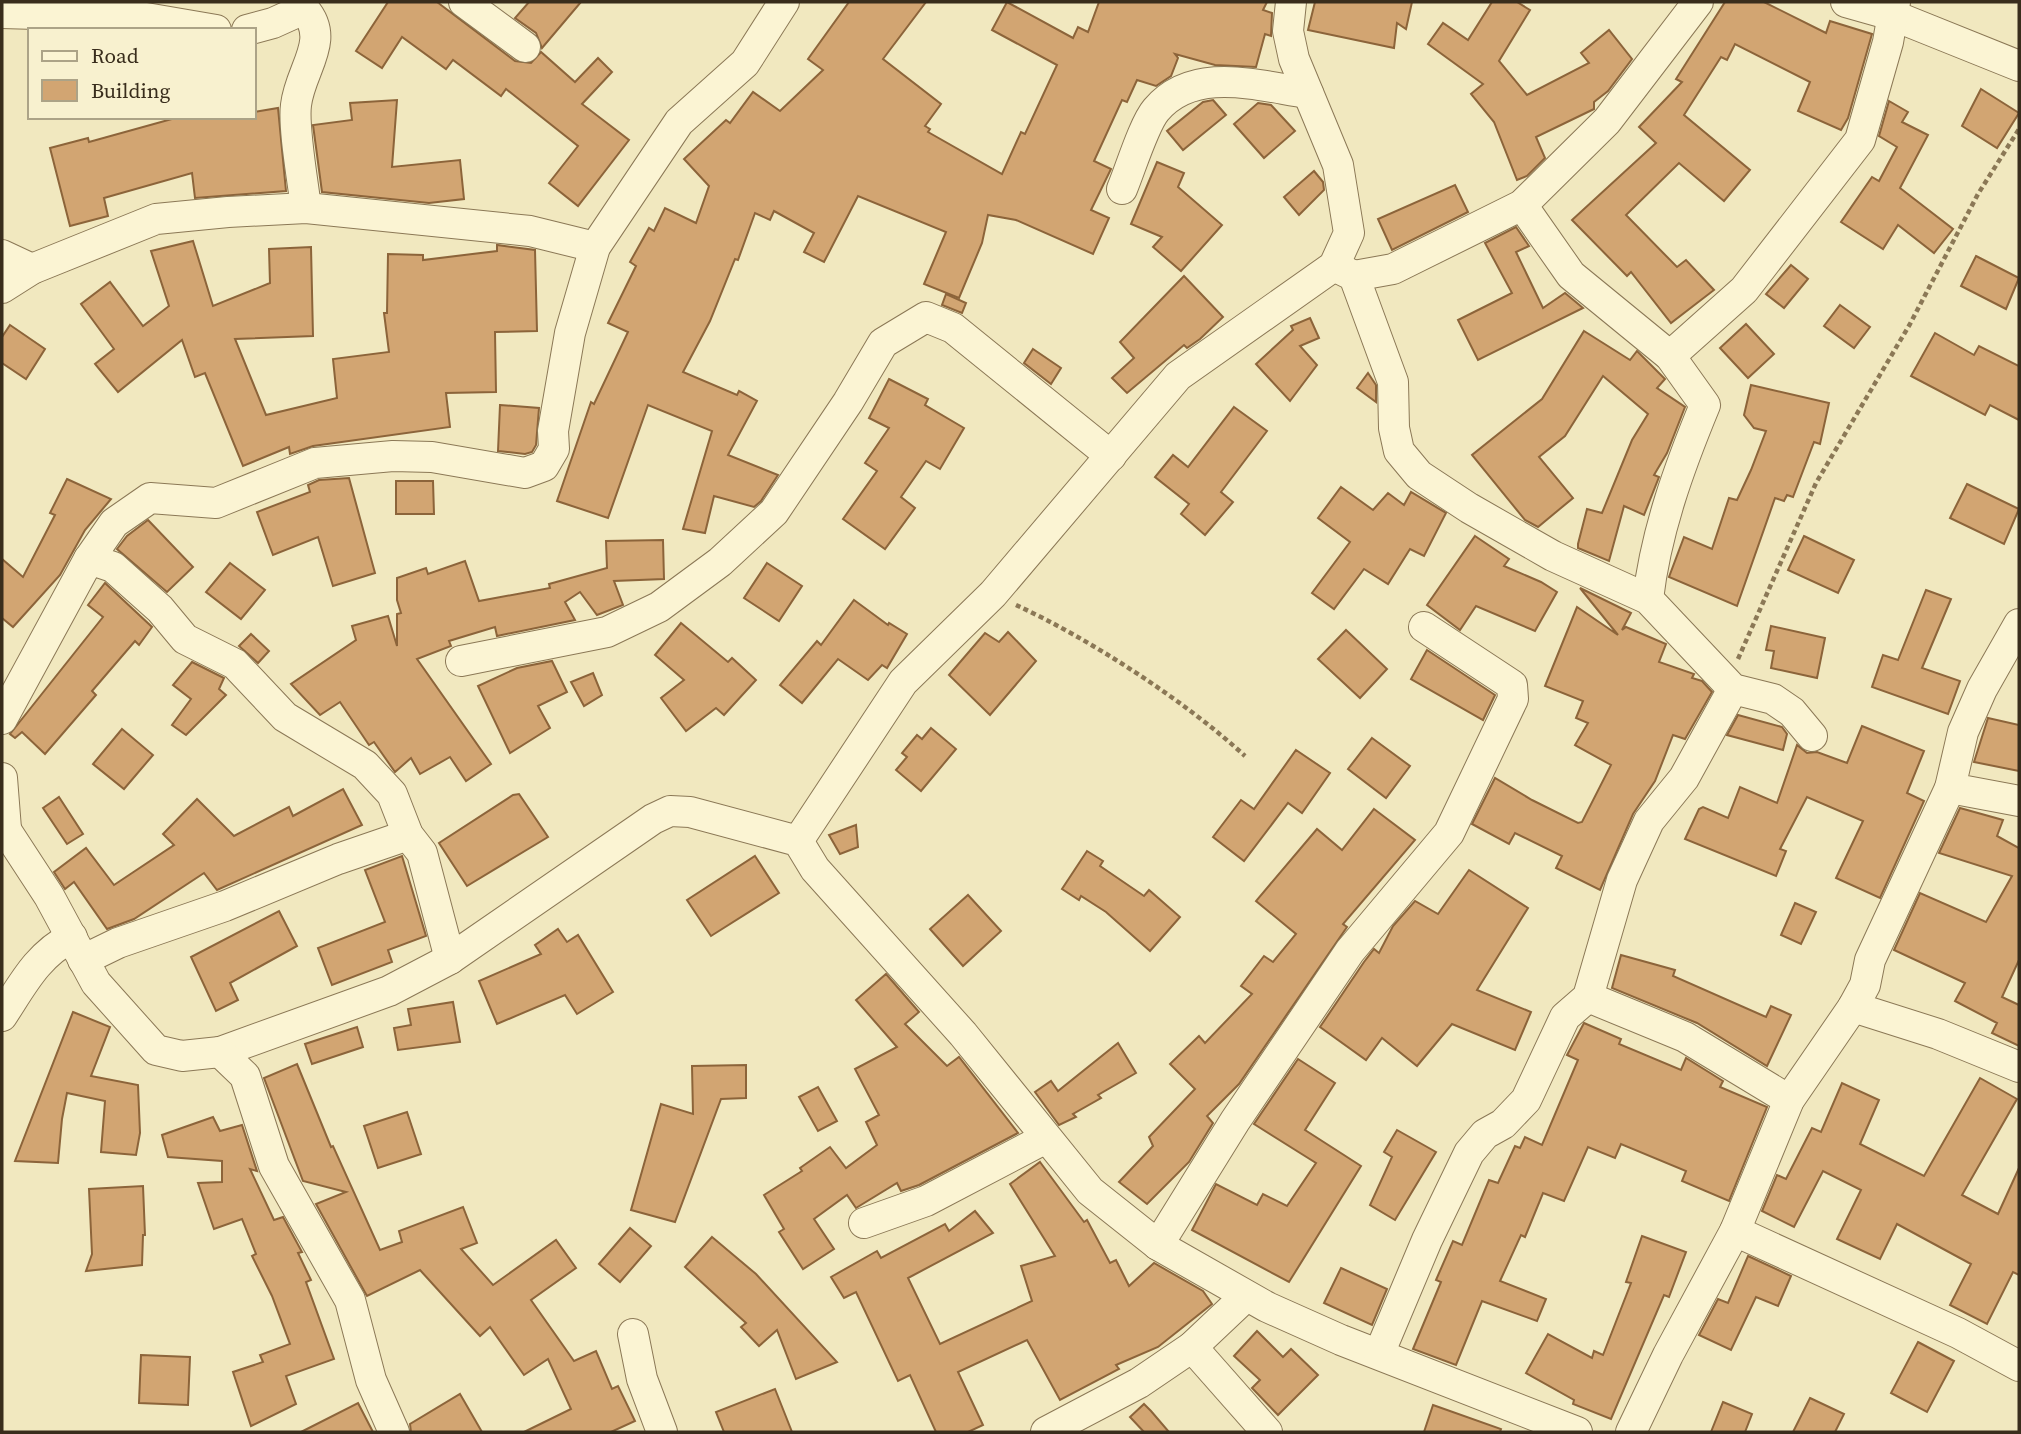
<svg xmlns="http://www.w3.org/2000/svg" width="2021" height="1434" font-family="'Source Serif 4',serif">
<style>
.building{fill:#d2a572;stroke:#8c643a;stroke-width:2}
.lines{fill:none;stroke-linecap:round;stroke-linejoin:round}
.minor-casing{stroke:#8b7856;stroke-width:32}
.path{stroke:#8b7856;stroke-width:4.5;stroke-dasharray:5 3.5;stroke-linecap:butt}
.minor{stroke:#fbf4d3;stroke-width:30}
</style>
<rect width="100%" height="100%" fill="#f1e8bf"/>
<!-- building -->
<g class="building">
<polygon points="388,2 437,2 515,61 531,63 541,52 575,82 598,58 612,72 582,104 629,140 578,206 549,183 578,146 506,89 501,96 453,60 446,69 402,37 382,68 356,51"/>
<polygon points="529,2 581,2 542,48 536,33 515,18"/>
<polygon points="849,2 926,2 883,59 941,104 925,126 930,129 928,132 1002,174 1021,132 1025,134 1057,65 992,30 1007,2 1073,38 1078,27 1088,32 1099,2 1267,2 1263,10 1272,13 1271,36 1265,34 1256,67 1215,65 1175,54 1178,58 1171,76 1156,86 1137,80 1127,102 1122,100 1094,161 1111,169 1091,210 1109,218 1093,254 1016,220 988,215 982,243 959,298 924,284 946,232 858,196 824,262 804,252 814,233 774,211 770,220 755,213 738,260 735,259 710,321 683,372 737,395 739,391 757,401 728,455 778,475 761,501 754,507 714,496 705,533 683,529 712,431 648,405 608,518 557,501 591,402 594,404 628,332 608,323 636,266 630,262 649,228 654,231 665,208 696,223 709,186 684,159 726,120 730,123 753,92 780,111 823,70 808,59"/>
<polygon points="1315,2 1412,2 1406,29 1397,23 1394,48 1308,30"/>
<polygon points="1492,2 1517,2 1530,10 1499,61 1527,95 1589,63 1581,53 1609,30 1632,59 1608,91 1594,102 1594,109 1536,137 1545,158 1527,176 1517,180 1494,122 1471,94 1483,84 1428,44 1443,23 1468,40"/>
<polygon points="1725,2 1764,2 1826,33 1830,21 1872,34 1848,118 1841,130 1798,111 1810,82 1735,44 1727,60 1721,57 1684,115 1750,170 1724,201 1679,163 1626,215 1677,267 1686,260 1714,290 1671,323 1631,272 1627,276 1572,220 1656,143 1639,127 1682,82 1676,79"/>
<polygon points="1981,89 2019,113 1997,148 1962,126"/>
<polygon points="397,100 392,167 460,160 464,199 429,203 322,192 313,125 352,120 350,103"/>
<polygon points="1213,100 1226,115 1183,150 1167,131 1203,102"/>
<polygon points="1889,101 1908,112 1902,122 1928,135 1900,188 1953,229 1934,253 1898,225 1883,249 1841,222 1872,177 1879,181 1897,147 1879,136"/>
<polygon points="1258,103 1271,105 1295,131 1264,158 1234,124"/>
<polygon points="278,108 286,191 195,198 192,173 104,198 108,216 70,226 50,148 88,138 89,142 179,117 254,117 254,112"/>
<polygon points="1157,162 1184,173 1178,187 1222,225 1181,271 1153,247 1162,237 1131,224"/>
<polygon points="1314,171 1323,182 1324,190 1299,215 1284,197"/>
<polygon points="1455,185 1468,212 1392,250 1378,219"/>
<polygon points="1516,227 1529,246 1516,252 1543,308 1565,293 1583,308 1478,360 1458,320 1512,293 1485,243"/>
<polygon points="193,241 213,306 270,283 269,249 311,247 313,336 235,339 266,415 337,398 333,359 389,352 384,313 387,313 388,254 423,255 423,260 497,251 497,245 535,250 537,331 495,332 496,392 446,393 450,427 313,446 290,454 289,447 243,466 205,373 195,377 182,340 118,392 95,364 114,349 81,304 110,282 143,326 169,306 151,251"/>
<polygon points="1976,256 2019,278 2006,309 1961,286"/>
<polygon points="1791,265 1808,279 1784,308 1766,294"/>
<polygon points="1184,276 1223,317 1200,339 1187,348 1184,345 1127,393 1112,378 1134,358 1120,342"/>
<polygon points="946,294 966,303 962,313 942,305"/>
<polygon points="1840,305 1870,327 1854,348 1824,326"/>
<polygon points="1310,318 1319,338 1300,346 1317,365 1290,401 1256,364 1293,330 1291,326"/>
<polygon points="1746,324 1774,354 1748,378 1720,348"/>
<polygon points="10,325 45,349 26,379 2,363 2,337"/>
<polygon points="1584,331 1630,360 1637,351 1665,379 1657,388 1685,407 1667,453 1654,475 1659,477 1644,515 1624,506 1609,561 1578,548 1578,544 1587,509 1602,513 1632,440 1648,414 1603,376 1565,436 1539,457 1573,498 1538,527 1525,520 1472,455 1542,399"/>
<polygon points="1935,333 1974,355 1979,346 2019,366 2019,420 1990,405 1985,415 1911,376"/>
<polygon points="1033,349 1061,368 1051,384 1024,363"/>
<polygon points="1368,373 1376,385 1376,402 1357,388"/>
<polygon points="889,379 928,399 925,405 964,428 940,469 926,461 901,497 915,508 885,549 843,519 877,471 865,463 889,428 869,418"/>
<polygon points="1751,385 1829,403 1820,444 1814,442 1793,497 1787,495 1784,501 1775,498 1737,606 1669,577 1684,537 1712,549 1729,498 1737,500 1751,470 1766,431 1754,428 1744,415"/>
<polygon points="500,405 539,408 536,445 532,452 525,454 498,451"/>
<polygon points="1234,407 1267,431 1221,492 1233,502 1205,535 1181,514 1189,504 1155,477 1173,455 1188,467"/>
<polygon points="349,478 375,573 333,586 318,537 273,555 257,512 310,492 308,485 319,480"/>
<polygon points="67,479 111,499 85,530 60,575 13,627 2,618 2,559 23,577 55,515 50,513"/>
<polygon points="396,481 433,481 434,514 396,514"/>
<polygon points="1967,484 2019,509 2004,544 1950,518"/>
<polygon points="1341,487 1373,510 1388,493 1404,505 1411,492 1446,513 1424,556 1410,549 1388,584 1364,569 1334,609 1312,593 1350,542 1318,518"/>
<polygon points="148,520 193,567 167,592 117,549 127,536"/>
<polygon points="1475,536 1509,559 1504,566 1541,582 1557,592 1535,631 1476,606 1460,630 1427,605"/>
<polygon points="1804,536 1854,560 1838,593 1788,570"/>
<polygon points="663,540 664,579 614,581 623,605 597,615 580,592 565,602 575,620 497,636 495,627 449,641 451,646 417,659 491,764 466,781 450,757 420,774 411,758 395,772 374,742 369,745 340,702 320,715 291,684 356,640 352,626 388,616 397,646 397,614 401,613 397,600 397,578 426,568 428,574 465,561 479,601 550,588 549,584 607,568 606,541"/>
<polygon points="230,563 265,590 241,619 206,592"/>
<polygon points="767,563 802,586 779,621 744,598"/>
<polygon points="105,583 152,627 139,645 135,641 92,691 96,695 45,754 22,732 15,738 10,734 103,617 88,605"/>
<polygon points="1580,588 1631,613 1622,630 1626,627 1666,644 1659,662 1694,674 1692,678 1702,681 1712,692 1685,739 1673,735 1655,781 1633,814 1600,890 1556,868 1562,856 1515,833 1509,844 1472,824 1495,778 1532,800 1578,823 1582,822 1611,765 1575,745 1588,723 1576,718 1583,701 1545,686 1577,607 1618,635"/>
<polygon points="1926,590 1951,599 1922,668 1960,681 1948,714 1872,687 1883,655 1898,660"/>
<polygon points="854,600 888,625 889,623 907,634 887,668 882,665 868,680 838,659 802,703 780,685 817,641 821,645"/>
<polygon points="681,623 728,662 732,658 756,680 724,715 716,708 686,731 661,698 684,680 655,655"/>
<polygon points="1771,626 1825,638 1817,678 1771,668 1774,651 1766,650"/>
<polygon points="1346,630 1387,669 1360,698 1318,659"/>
<polygon points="1008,632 1036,661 990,715 949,675 985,633 999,642"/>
<polygon points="251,634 269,651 258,663 239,646"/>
<polygon points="1427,650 1495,695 1483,720 1411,679"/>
<polygon points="552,661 567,692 538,706 550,728 510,753 478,686 517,668"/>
<polygon points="192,662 224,678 219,689 226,695 186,735 172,725 191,699 173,685"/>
<polygon points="593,673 602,695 584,706 571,682"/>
<polygon points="1738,715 1782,727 1787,734 1783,750 1727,735"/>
<polygon points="1988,718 2019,725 2019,771 1974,762"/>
<polygon points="1862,726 1924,751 1907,793 1924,801 1880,898 1836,878 1863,821 1807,797 1780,849 1786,851 1776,876 1685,839 1699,809 1703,807 1728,818 1740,787 1777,803 1797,745 1807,753 1817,752 1847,763"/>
<polygon points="931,728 956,749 921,791 896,770 907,757 902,753 917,735 922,739"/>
<polygon points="122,729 153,755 124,789 93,764"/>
<polygon points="1372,738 1410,766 1386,798 1348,769"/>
<polygon points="1296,750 1330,773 1302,813 1288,803 1244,861 1213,837 1241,800 1254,809"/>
<polygon points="343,789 362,825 217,890 204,873 134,919 107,929 74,882 65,889 54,872 86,848 114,885 174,845 163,834 197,799 234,836 289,807 293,816"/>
<polygon points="519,794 548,837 467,886 439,843 513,795"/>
<polygon points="59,797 83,834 67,844 43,808"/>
<polygon points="1960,808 2003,820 1997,836 2019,848 2019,960 2002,997 2019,1005 2019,1046 1992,1033 1997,1023 1955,1001 1965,983 1894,950 1920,893 1986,922 2012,876 1939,853"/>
<polygon points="1374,809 1415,840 1343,924 1347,927 1239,1084 1207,1116 1213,1123 1189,1162 1147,1204 1119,1182 1153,1146 1149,1137 1195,1089 1170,1064 1199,1036 1205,1043 1252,994 1241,986 1264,956 1273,962 1296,934 1256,901 1317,829 1342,850"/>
<polygon points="856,825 858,847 840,854 829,835"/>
<polygon points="1087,851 1103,861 1100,866 1144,896 1149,890 1180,917 1150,951 1106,912 1081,896 1079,900 1062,889"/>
<polygon points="402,856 426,936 388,950 392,962 332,985 318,948 385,922 365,870"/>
<polygon points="755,856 779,893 711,936 687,900"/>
<polygon points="1469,870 1528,908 1477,990 1531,1012 1515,1050 1452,1024 1417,1066 1382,1038 1366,1060 1320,1027 1364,962 1374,949 1379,953 1393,926 1415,901 1438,914"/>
<polygon points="968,895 1001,931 963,966 930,929"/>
<polygon points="1795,903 1816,912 1801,944 1781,935"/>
<polygon points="279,911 297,946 230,983 238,1000 216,1011 191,957"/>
<polygon points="558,929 567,942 578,935 613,992 577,1014 565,995 497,1024 479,981 541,954 535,945"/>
<polygon points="1621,955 1675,970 1673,976 1766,1017 1771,1006 1791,1015 1767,1066 1697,1023 1612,988"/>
<polygon points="886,974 919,1012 905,1024 947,1066 959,1057 1018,1133 919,1185 901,1191 897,1183 856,1208 847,1195 814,1219 834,1249 803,1269 779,1232 784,1229 764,1195 802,1171 800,1168 830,1147 846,1168 877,1145 866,1122 879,1115 855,1069 897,1047 856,1000"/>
<polygon points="453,1002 460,1042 398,1050 394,1028 411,1025 408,1009"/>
<polygon points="73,1012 110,1027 91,1076 138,1085 140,1133 136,1155 101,1152 105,1101 67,1093 62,1119 58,1163 15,1161"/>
<polygon points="1584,1023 1621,1039 1619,1044 1681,1070 1686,1058 1723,1081 1720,1087 1767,1107 1729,1201 1682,1181 1686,1171 1621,1144 1615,1158 1588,1147 1564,1201 1543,1193 1525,1237 1521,1235 1500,1281 1546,1299 1537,1321 1482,1301 1456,1365 1413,1349 1441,1282 1436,1280 1453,1241 1462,1245 1489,1180 1498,1183 1515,1146 1520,1148 1525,1137 1542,1145 1578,1060 1567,1055"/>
<polygon points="357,1027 363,1047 312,1064 305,1044"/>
<polygon points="1118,1043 1136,1073 1098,1095 1101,1098 1073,1114 1076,1117 1059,1125 1035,1092 1051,1081 1058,1091"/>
<polygon points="1298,1059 1335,1083 1305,1130 1361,1166 1289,1282 1192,1230 1216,1184 1257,1205 1263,1194 1287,1206 1316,1163 1254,1124"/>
<polygon points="297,1064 331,1147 333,1146 380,1250 402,1242 399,1231 463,1207 477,1243 461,1249 493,1285 556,1240 576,1268 531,1300 574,1361 596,1351 612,1389 618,1386 635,1421 611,1432 524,1432 571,1409 548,1359 524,1375 490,1327 480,1336 420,1270 367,1296 316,1204 346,1192 303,1181 264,1078"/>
<polygon points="746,1065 746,1098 721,1099 675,1222 631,1210 661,1104 693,1114 692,1066"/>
<polygon points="1980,1078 2017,1099 1962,1195 1998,1214 2019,1168 2019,1275 2013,1272 1987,1324 1950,1305 1971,1264 1897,1224 1880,1259 1837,1239 1861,1190 1823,1171 1794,1227 1762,1211 1777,1175 1786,1179 1812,1128 1821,1132 1842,1083 1879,1100 1860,1144 1924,1176"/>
<polygon points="818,1087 837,1121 818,1131 799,1097"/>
<polygon points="407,1112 421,1154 378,1168 364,1126"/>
<polygon points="213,1117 220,1131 242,1125 257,1171 250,1169 274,1220 283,1217 302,1252 298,1253 311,1280 306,1282 334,1359 286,1376 296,1404 251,1426 233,1372 263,1362 260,1355 290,1344 272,1296 252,1256 256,1254 242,1219 214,1229 198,1183 222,1182 222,1161 168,1157 162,1135"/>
<polygon points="1397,1130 1436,1152 1395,1220 1370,1205 1392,1157 1384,1152"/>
<polygon points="1040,1162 1084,1222 1087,1220 1110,1263 1116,1260 1129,1286 1154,1263 1203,1291 1212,1304 1158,1347 1116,1365 1119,1369 1060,1400 1027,1340 958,1372 983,1425 968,1432 936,1432 910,1375 898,1381 856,1292 844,1298 831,1277 877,1251 881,1258 945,1224 949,1231 975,1211 993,1233 908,1278 940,1344 1032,1301 1021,1266 1055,1256 1010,1184"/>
<polygon points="143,1186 145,1235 143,1235 142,1265 86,1271 92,1254 89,1189"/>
<polygon points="630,1228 651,1246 620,1282 599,1264"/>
<polygon points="1642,1236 1686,1252 1669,1297 1664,1295 1611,1419 1573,1404 1574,1400 1526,1373 1548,1334 1592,1358 1594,1351 1603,1355 1631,1283 1626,1282"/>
<polygon points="712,1237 756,1274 837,1362 796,1379 777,1330 759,1346 741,1327 746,1323 685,1267"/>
<polygon points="1748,1256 1791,1276 1778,1306 1756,1297 1731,1350 1699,1335 1718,1299 1728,1303"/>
<polygon points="1341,1268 1387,1289 1372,1325 1324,1303"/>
<polygon points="1257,1331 1283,1357 1291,1349 1318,1375 1278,1415 1252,1388 1260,1380 1234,1356"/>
<polygon points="1918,1342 1954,1361 1927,1412 1891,1393"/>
<polygon points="141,1355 190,1357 188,1405 139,1403"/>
<polygon points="775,1389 792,1432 724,1432 716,1412"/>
<polygon points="460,1394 482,1432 411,1432 410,1424"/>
<polygon points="1810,1398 1844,1414 1835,1432 1793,1432"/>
<polygon points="1723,1402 1752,1414 1745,1432 1711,1432"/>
<polygon points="358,1403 373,1432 301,1432"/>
<polygon points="1144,1404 1151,1411 1169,1432 1144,1432 1130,1417"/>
<polygon points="1433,1405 1501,1429 1500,1432 1424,1432"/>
</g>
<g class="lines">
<defs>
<g id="minor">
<polyline points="464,2 525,47"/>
<polyline points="1846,2 1892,15 2019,66"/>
<path d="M304,9C332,40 300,69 296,105C293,128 303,182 306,208"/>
<polyline points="2,13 140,17 216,30"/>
<polyline points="247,30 273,23 304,9 300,2"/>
<path d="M1122,189C1130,170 1144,124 1156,110C1194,65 1258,86 1308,93"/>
<path d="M1522,205L1571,275L1670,356L1705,405C1679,468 1656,531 1648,599"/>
<polyline points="2,255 32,269"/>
<polyline points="1334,266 1354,276 1393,382 1394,428 1399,451 1419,475 1469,508 1553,556 1648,599 1733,689 1773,699 1792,712 1812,736"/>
<polyline points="1354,276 1393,269 1522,205 1607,121 1698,2"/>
<polyline points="2,288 32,269 156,219 228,212 306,208 530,231 595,247"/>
<polyline points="1670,356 1744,290 1860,140 1888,42 1895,2"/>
<polyline points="89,559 113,567 160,609 185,639 235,664 285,717 365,765 392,794 408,835 422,853 450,959"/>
<polyline points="2019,624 1982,689 1963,732 1950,788 2019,801"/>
<polyline points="461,661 607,632 659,607 720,562 774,512 848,402 883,343 926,317 953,328 1111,456"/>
<polyline points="2,719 89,559 114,523 150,498 216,503 315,463 393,456 432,457 525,473 544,466 554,449 553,431 570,333 595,247 679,122 745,63 784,2"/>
<polyline points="2,778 6,829"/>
<polyline points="2,824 49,896 96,983 156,1050 182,1056 220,1052 389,991 450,959 653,819 670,811 690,812 798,841 815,869 963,1034 1090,1191 1158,1245 1267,1307 1341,1340 1577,1432"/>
<polyline points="798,841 903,682 993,594 1178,376 1334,266 1349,233 1338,165 1294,59 1288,31 1291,2"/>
<polyline points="83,960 118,943 225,906 338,859 408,835"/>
<polyline points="1588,997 1685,1037 1789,1100"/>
<polyline points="1853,1007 1938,1034 2019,1067"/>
<path d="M2,1016C23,984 37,955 72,937"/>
<polyline points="220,1052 245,1076 274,1166 350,1300 371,1380 394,1432"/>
<polyline points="864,1223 926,1201 1046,1138"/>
<polyline points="1735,1231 1958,1333 2019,1366"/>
<polyline points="1158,1245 1235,1121 1350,951 1449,833 1513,699 1512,685 1424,627"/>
<polyline points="633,1334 642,1379 662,1432"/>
<polyline points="1192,1347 1267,1432"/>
<polyline points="1379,1354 1427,1240 1469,1153 1485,1134 1503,1124 1526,1100 1565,1017 1588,997 1622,880 1649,821 1684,778 1733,689"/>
<polyline points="1046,1432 1139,1383 1192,1347 1246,1296"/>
<polyline points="1631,1432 1668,1355 1735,1231 1789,1100 1853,1007 1865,985 1870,960 1950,788"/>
</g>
</defs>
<!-- minor casing -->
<use href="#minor" class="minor-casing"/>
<!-- path -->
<g class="path">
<path d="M1016,605C1090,639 1185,701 1245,756"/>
<polyline points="1738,659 1816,483 1910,324 1978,194 2019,129"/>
</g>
<!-- minor -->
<use href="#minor" class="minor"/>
</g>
<!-- border -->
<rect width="2021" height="1434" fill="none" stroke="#392d1c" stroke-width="7"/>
<!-- legend -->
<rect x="28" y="28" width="228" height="91" fill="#f8f1cf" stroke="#aca387" stroke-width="2"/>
<rect x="42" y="51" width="35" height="10" fill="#fbf4d3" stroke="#aca387" stroke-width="2"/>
<text x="91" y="63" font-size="21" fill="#392d1c">Road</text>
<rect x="42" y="80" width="35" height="21" fill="#d2a572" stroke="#aca387" stroke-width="2"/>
<text x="91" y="98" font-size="21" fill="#392d1c">Building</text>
</svg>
